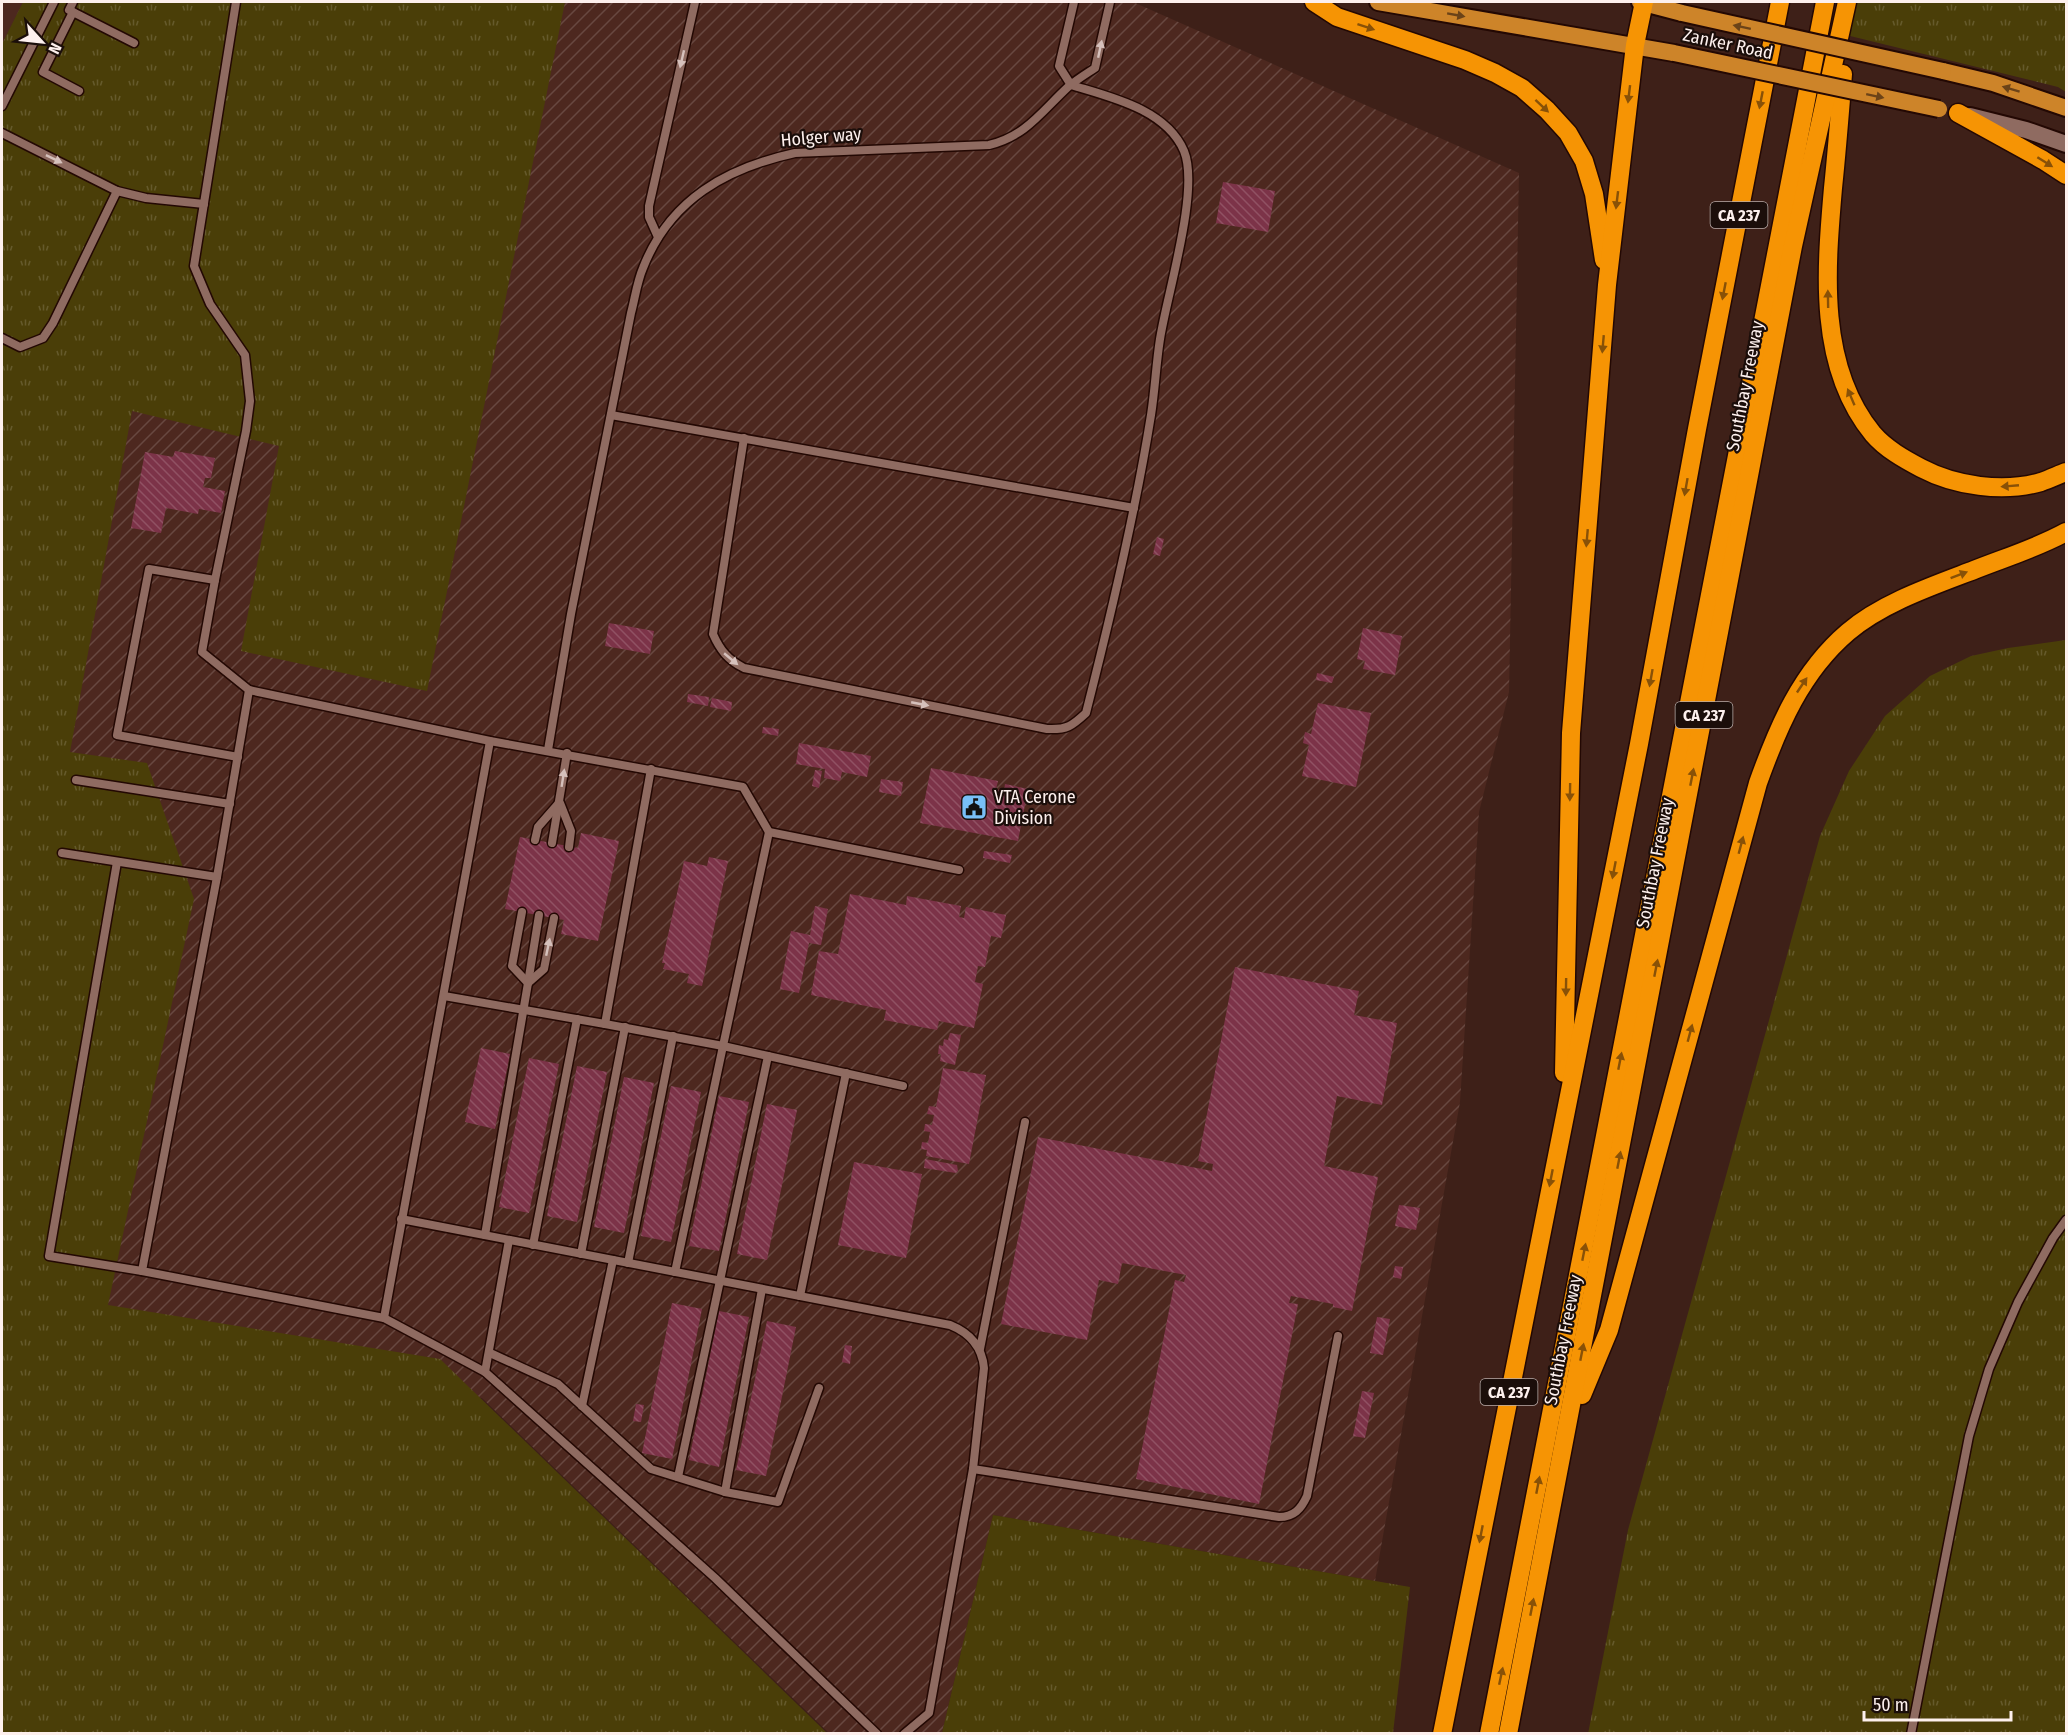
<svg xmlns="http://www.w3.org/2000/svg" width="2068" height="1735" font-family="'Fira Sans Condensed',sans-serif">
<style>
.built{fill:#4d281f}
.industrial{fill:url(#industrial-furrows)}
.grass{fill:url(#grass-tufts)}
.building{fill:url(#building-back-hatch)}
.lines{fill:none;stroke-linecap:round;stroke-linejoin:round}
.service-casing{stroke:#230803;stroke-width:11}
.tertiary-casing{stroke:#230803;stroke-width:20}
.primary-casing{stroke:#230803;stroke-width:20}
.motorway-casing{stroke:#230803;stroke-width:21}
.service{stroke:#8f6b61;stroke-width:8}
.tertiary{stroke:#8f6b61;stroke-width:16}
.primary{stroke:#cd8429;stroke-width:16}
.motorway{stroke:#f69404;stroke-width:18}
.primary-bridge-casing{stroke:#230803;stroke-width:20;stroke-linecap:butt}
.primary-bridge{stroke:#cd8429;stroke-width:16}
.oneway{fill:#6b4318}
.oneway2{fill:#885107}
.oneway3{fill:#d6c1bc}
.labels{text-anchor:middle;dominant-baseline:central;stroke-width:4.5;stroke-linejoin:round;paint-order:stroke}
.shield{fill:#1b0e0a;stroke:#b9aca9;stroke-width:1.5}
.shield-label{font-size:16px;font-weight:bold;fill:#fdf0ed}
.street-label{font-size:18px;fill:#fdf0ed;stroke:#1b0e0a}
.poi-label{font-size:18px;fill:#fdf0ed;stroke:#1b0e0a;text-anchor:start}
</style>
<defs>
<pattern id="industrial-furrows" width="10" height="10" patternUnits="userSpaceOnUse" patternTransform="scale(1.5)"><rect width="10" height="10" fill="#4d281f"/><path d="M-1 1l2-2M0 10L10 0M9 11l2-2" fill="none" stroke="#684840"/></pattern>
<pattern id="grass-tufts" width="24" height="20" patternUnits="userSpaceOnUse" patternTransform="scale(1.5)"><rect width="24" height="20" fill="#4a3e08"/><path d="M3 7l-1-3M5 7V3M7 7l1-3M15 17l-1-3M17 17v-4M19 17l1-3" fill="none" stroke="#655a2c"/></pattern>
<pattern id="building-back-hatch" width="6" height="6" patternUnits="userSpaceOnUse" patternTransform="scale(1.5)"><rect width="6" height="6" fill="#7c3348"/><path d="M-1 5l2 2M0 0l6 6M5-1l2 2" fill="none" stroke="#905163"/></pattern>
</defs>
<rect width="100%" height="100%" fill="#3e2018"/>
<!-- built -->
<polygon class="built" points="2,2 23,2 2,44"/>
<!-- industrial -->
<polygon class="industrial" points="23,2 1133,2 1519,173 1509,692 1479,812 1460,1102 1375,1581 993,1515 942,1733 829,1733 482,1398 62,1342 2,44"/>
<!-- grass -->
<g class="grass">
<polygon points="23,2 565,2 427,691 241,651 279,446 132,411 70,752 147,763 194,899 108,1305 440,1359 827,1733 2,1733 2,44"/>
<polygon points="1848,2 2066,2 2066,92 2058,87 1842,34"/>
<polygon points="2066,640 2066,1733 1588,1734 1628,1530 1820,836 1849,771 1885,716 1930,676 1971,656 2008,648"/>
<polygon points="993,1515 1410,1587 1393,1733 942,1733"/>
</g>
<!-- building -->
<g class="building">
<polygon points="1223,182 1275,191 1268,232 1216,223"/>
<polygon points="175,451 215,458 211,478 205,478 203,487 225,491 221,513 199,509 198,514 166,508 161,533 131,528 145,452 173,457"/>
<polygon points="1157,537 1164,539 1160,556 1153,554"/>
<polygon points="609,623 654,631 650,654 605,646"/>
<polygon points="1363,628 1402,636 1395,675 1363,669 1365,661 1357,659"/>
<polygon points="1317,673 1334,677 1332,683 1316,680"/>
<polygon points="688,694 709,697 708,706 687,702"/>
<polygon points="712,698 732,702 731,711 710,707"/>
<polygon points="1318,703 1371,713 1356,787 1302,776 1309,745 1303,743 1305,732 1311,734"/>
<polygon points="763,727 779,729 778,736 762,733"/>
<polygon points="799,743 871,756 867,777 842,772 840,781 824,778 825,769 796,764"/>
<polygon points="931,768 998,781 996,789 1004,791 1005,784 1028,789 1018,841 920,823"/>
<polygon points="815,770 822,771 819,788 812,786"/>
<polygon points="881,779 903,782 901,796 879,792"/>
<polygon points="581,833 619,841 598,941 561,934 564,920 505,909 520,837 578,848"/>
<polygon points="984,851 1012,855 1010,863 983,858"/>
<polygon points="709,857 728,861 702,986 687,983 689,974 663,969 665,963 662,963 684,861 707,866"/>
<polygon points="850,894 906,905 907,896 961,906 959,917 964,918 966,907 1006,915 1001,938 991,936 985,967 978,966 975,982 983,984 974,1028 939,1021 937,1030 884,1020 886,1010 811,995 819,951 838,954"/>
<polygon points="815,906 828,909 821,945 809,943 799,993 780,989 791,931 810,935"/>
<polygon points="1235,967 1359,991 1354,1015 1397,1023 1382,1105 1337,1096 1324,1166 1378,1177 1352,1311 1333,1307 1333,1304 1291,1296 1289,1303 1298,1304 1259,1504 1136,1479 1175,1280 1184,1282 1186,1275 1122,1263 1118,1284 1099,1280 1087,1340 1001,1324 1038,1137 1212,1171 1213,1164 1198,1161"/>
<polygon points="950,1033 961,1035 955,1065 940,1061 941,1054 938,1054 939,1045 943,1046 944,1039 948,1040"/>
<polygon points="481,1048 510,1054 495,1129 465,1122"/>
<polygon points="529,1058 559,1064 529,1213 499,1207"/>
<polygon points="577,1066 607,1072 577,1222 547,1216"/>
<polygon points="943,1068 986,1075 969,1164 926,1156 927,1150 921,1149 922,1142 928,1143 930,1132 924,1131 925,1124 932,1125 934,1115 927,1114 929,1106 936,1107"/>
<polygon points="624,1077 654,1083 624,1233 594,1227"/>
<polygon points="671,1086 701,1092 671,1242 641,1236"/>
<polygon points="719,1096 749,1102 719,1251 689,1246"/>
<polygon points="767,1104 797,1110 767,1260 737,1254"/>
<polygon points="925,1159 957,1165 958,1171 956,1173 924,1168"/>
<polygon points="854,1162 922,1174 906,1258 838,1245"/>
<polygon points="1399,1205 1420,1208 1416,1230 1395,1226"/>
<polygon points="1395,1266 1403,1267 1401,1279 1393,1277"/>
<polygon points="672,1303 702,1309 672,1459 642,1453"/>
<polygon points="719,1311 749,1317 719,1467 689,1460"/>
<polygon points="1377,1317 1390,1319 1383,1355 1370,1353"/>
<polygon points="767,1321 796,1327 766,1476 736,1470"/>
<polygon points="845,1345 852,1346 850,1364 842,1362"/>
<polygon points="1362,1391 1374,1393 1365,1438 1353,1436"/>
<polygon points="636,1404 644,1405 641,1422 633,1421"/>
</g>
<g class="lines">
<defs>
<g id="service">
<polyline points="73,2 69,10 134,43"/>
<polyline points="236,2 194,266 210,304 245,355 250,401 246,431 215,580 202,652 249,690 490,741 743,787 769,832 959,870"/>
<polyline points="73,12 43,72 79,91"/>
<polyline points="1071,85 1059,66 1074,2"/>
<polyline points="2,106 54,2"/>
<polyline points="2,133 117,191 146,198 204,204"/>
<polyline points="658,237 649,217 649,206 695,2"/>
<polyline points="2,338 20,347 43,338 53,323 117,191"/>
<polyline points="611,415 1134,508"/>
<path d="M744,438L713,634C720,650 728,660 744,668L1047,729C1067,730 1072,726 1086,713C1111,615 1135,515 1151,415C1155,390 1156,364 1160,339C1167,294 1200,190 1184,151C1166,109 1110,97 1071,85"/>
<polyline points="215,580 149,569 117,735 238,757"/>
<polyline points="249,690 217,877 142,1271 384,1318 490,741"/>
<path d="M548,750L571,614L631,313C635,298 637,282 643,268C670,199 727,168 795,153L989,145C1026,136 1041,112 1068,87C1076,80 1086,74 1095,68L1110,2"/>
<polyline points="651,769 605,1024 723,1046 675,1272"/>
<polyline points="76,780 230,804"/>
<polyline points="560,803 571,831 569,847"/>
<polyline points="769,832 723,1046 903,1086"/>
<polyline points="535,840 538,827 559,803"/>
<polyline points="552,843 567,753"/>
<polyline points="62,853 217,877"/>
<polyline points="117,862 49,1256 142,1271"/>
<polyline points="522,912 512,966 528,983"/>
<polyline points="528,983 539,915"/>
<polyline points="444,996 605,1024"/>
<path d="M401,1219L950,1325C970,1333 982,1346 984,1368L973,1469L1279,1517C1294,1517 1301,1509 1307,1496L1338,1336"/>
<polyline points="485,1235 528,983 544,969 554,918"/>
<polyline points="509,1240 485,1372 715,1578 877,1734"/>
<polyline points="533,1245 577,1019"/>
<polyline points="581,1254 625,1027"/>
<polyline points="628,1263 673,1036"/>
<polyline points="800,1296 846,1073"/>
<polyline points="384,1318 485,1372"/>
<polyline points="980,1349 1025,1122"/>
<polyline points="490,1353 558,1384 651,1469 725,1492 778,1502 819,1388"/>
<polyline points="582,1406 613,1260"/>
<polyline points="678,1477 768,1056"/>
<polyline points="725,1492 762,1289"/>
<polyline points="904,1734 929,1713 973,1469"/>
<polyline points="1911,1734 1969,1436 1989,1369 2018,1302 2053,1238 2066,1220"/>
</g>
<polyline id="tertiary" points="1970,116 2026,130 2066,144"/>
<g id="primary">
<polyline points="1378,2 1674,53"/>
<polyline points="1640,2 1682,13"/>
<polyline points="1943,71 1993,83 2066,108"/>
</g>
<g id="motorway">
<polyline points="1314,2 1337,17 1465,60 1495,73 1522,88 1547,110 1568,133 1584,161 1594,194 1604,260"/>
<path d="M1843,74C1840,112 1837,150 1833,188C1826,269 1817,366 1873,434C1886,449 1904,459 1921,468C1955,486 2003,493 2041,482C2050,479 2058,475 2066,472"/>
<polyline points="1958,113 2043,160 2066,175"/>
<polyline points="1564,1073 1571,733 1607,285 1635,45 1644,2"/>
<path d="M1582,1395L1609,1330L1758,783C1778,727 1801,672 1848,632C1882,603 1932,586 1974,570C2004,558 2037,548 2066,532"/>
<polyline points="1442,1734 1639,744 1697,429 1780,2"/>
<polyline points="1489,1734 1825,2"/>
<polyline points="1508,1734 1793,246 1847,2"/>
</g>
</defs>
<!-- service casing -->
<use href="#service" class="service-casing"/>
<!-- tertiary casing -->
<use href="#tertiary" class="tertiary-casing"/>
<!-- primary casing -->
<use href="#primary" class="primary-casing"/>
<!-- motorway casing -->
<use href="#motorway" class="motorway-casing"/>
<!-- service -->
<use href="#service" class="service"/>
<!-- tertiary -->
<use href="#tertiary" class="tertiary"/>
<!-- primary -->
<use href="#primary" class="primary"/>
<!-- motorway -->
<use href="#motorway" class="motorway"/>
<defs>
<g id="primary-bridge">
<polyline points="1682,13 1943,71"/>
<polyline points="1674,53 1939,109"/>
</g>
</defs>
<!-- primary-bridge casing -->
<use href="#primary-bridge" class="primary-bridge-casing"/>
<!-- primary-bridge -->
<use href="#primary-bridge" class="primary-bridge"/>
</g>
<!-- one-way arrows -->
<defs><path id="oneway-solid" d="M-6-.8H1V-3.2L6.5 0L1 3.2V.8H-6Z" transform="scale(1.5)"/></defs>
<g class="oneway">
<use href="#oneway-solid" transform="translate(1456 15) rotate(10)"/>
<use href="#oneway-solid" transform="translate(1742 27) rotate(-168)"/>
<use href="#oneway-solid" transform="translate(2011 89) rotate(-163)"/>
<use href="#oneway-solid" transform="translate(1875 96) rotate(12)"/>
</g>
<g class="oneway2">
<use href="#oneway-solid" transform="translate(1366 27) rotate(18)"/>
<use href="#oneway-solid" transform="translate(1629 94) rotate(97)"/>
<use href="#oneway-solid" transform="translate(1761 100) rotate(101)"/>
<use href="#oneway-solid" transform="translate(1542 106) rotate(43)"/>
<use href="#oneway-solid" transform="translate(2045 162) rotate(32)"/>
<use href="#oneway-solid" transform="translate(1617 200) rotate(97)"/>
<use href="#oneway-solid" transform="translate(1724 291) rotate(101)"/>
<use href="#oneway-solid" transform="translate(1828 299) rotate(-91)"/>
<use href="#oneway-solid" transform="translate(1603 344) rotate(95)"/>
<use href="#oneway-solid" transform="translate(1851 397) rotate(-113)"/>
<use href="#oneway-solid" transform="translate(2010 486) rotate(175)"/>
<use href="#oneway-solid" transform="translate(1686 487) rotate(100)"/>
<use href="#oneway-solid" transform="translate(1587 538) rotate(95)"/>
<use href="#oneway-solid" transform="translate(1959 575) rotate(-21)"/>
<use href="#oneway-solid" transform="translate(1651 678) rotate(100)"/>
<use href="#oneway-solid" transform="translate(1802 685) rotate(-56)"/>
<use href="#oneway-solid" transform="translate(1692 777) rotate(-79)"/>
<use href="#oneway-solid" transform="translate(1570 792) rotate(91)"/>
<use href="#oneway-solid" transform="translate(1741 845) rotate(-75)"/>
<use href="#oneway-solid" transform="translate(1614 870) rotate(101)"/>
<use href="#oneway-solid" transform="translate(1656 968) rotate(-79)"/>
<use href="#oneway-solid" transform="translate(1566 987) rotate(91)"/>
<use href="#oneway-solid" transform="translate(1690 1033) rotate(-75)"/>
<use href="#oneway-solid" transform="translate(1620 1061) rotate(-79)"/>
<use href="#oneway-solid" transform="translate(1619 1160) rotate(-79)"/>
<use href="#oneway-solid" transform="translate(1551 1178) rotate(101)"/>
<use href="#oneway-solid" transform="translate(1584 1252) rotate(-79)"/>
<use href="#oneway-solid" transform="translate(1582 1352) rotate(-79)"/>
<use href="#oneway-solid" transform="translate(1538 1485) rotate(-79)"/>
<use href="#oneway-solid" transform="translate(1481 1534) rotate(101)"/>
<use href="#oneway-solid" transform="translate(1532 1607) rotate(-79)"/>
<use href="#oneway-solid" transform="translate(1501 1676) rotate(-78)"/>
</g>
<g class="oneway3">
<use href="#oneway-solid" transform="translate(1100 49) rotate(-78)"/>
<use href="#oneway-solid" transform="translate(682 59) rotate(103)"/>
<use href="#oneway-solid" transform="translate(54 159) rotate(26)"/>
<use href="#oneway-solid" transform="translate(731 659) rotate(40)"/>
<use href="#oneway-solid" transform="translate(920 704) rotate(11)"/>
<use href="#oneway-solid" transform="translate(563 778) rotate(-81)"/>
<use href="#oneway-solid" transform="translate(548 947) rotate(-78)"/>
</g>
<!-- icons -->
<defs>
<symbol id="civic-square" viewBox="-11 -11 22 22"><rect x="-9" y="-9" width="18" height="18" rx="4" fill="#78bff7" stroke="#1b0e0a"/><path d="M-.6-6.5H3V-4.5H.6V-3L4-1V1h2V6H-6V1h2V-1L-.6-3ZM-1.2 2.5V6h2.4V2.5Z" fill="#111"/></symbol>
</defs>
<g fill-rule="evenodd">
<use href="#civic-square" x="959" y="792" width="30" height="30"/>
</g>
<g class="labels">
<!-- shield labels -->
<g class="shield">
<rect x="1710.5" y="202" width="57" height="26" rx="4.5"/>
<rect x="1675.5" y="702" width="57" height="26" rx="4.5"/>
<rect x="1480.5" y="1379" width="57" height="26" rx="4.5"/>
</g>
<g class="shield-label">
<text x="1739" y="215">CA 237</text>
<text x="1704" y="715">CA 237</text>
<text x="1509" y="1392">CA 237</text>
</g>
<!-- street labels -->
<g class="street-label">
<text transform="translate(1728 44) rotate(12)">Zanker Road</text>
<text transform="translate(821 137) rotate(-5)">Holger way</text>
<text transform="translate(1745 386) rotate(-79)">Southbay Freeway</text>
<text transform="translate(1655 863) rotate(-79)">Southbay Freeway</text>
<text transform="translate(1563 1340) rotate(-79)">Southbay Freeway</text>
</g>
<!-- poi labels -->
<g class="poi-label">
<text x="994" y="797">VTA Cerone<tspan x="994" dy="21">Division</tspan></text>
</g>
</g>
<!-- border -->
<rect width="2068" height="1735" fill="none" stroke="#fdf0ed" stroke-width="6"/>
<!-- north arrow -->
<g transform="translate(42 42) rotate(117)" stroke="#1b0e0a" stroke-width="4.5" paint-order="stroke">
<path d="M0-4.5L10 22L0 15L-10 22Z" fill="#fdf0ed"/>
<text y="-9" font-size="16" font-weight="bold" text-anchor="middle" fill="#fdf0ed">N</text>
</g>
<!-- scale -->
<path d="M1864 1711v9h147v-9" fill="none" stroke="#fdf0ed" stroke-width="3"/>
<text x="1873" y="1711" font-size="18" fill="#fdf0ed" stroke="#1b0e0a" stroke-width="4.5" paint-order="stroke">50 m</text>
</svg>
